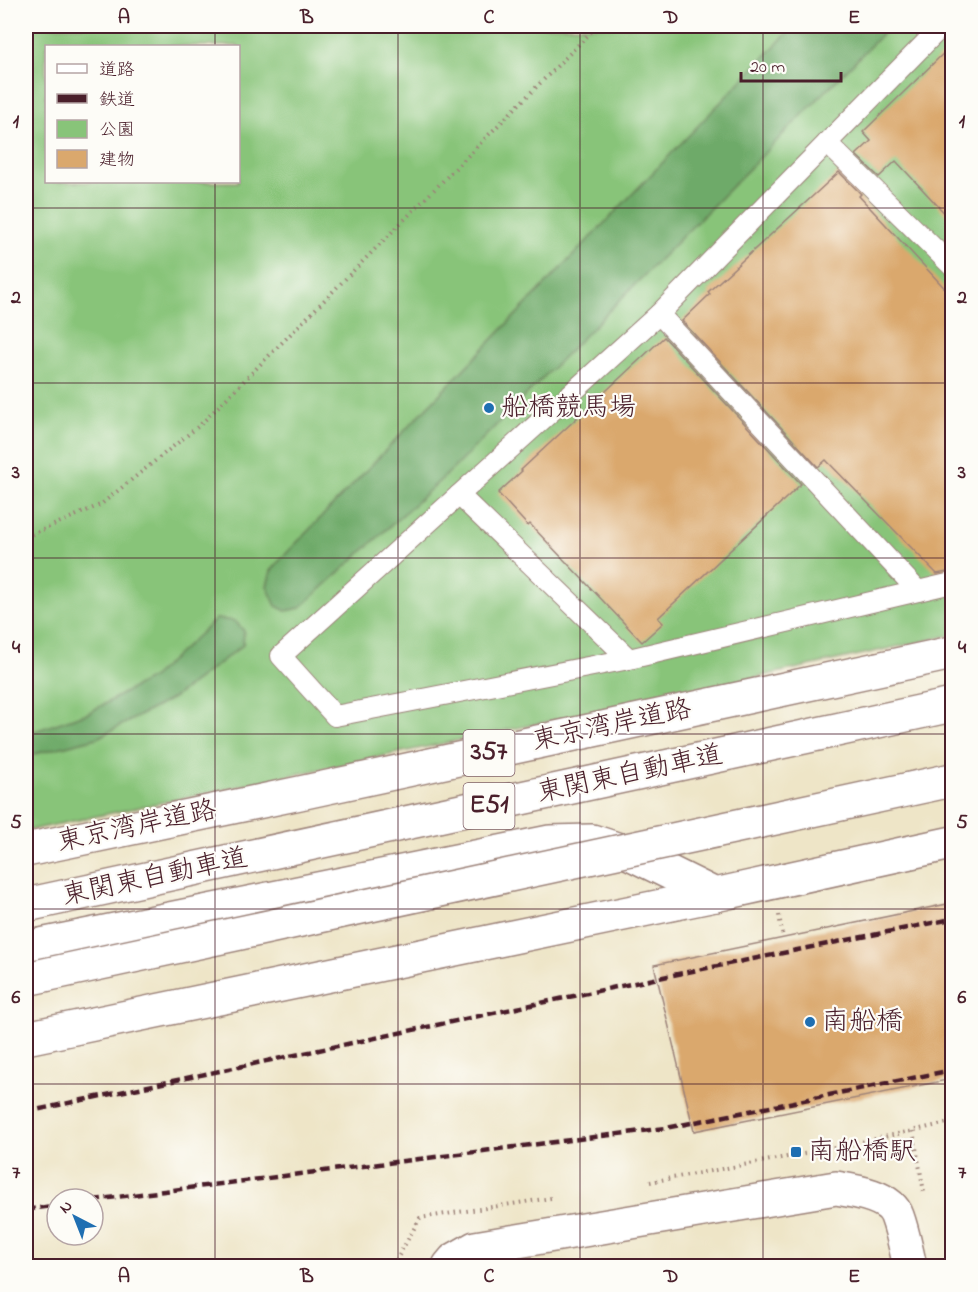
<svg xmlns="http://www.w3.org/2000/svg" width="978" height="1292" font-family="'Indie Flower','Klee One',sans-serif">
<style>
.green{fill:#88c479;stroke:#697252;stroke-width:1.5;fill-rule:evenodd}
.forest{fill:#6eaa69;stroke:#5c644a;stroke-width:1.5}
.building{fill:#daa86d}
.lines{fill:none;stroke-linecap:round;stroke-linejoin:round}
.service-casing{stroke:#9c8279;stroke-width:22}
.tertiary-casing{stroke:#9c8279;stroke-width:36}
.trunk-casing{stroke:#9c8279;stroke-width:36}
.motorway-casing{stroke:#9c8279;stroke-width:36}
.path{stroke:#9c8279;stroke-width:4;stroke-dasharray:1.5 4.5;stroke-linecap:butt}
.service{stroke:#fff;stroke-width:20}
.tertiary{stroke:#fff;stroke-width:33}
.trunk{stroke:#fff;stroke-width:33}
.motorway{stroke:#fff;stroke-width:33}
.rail{stroke:#4a1f2b;stroke-width:4.5;stroke-dasharray:9 4.5;stroke-linecap:butt}
.motorway-bridge-casing{stroke:#9c8279;stroke-width:36;stroke-linecap:butt}
.motorway-bridge{stroke:#fff;stroke-width:33}
.grid{fill:none;stroke:#4a1f2b;stroke-width:1.5;stroke-opacity:0.55}
.poi-dot{fill:#1f6fb2;stroke:#fdfcf7;stroke-width:2}
.labels{text-anchor:middle;dominant-baseline:central;stroke-width:4.5;stroke-linejoin:round;paint-order:stroke}
.shield{fill:#fdfcf7;stroke:#806168;stroke-width:1.5}
.shield-label{font-size:26px;font-weight:bold;fill:#4a1f2b}
.poi-label{font-size:27px;fill:#4a1f2b;stroke:#fdfcf7;text-anchor:start}
.street-label{font-size:27px;fill:#4a1f2b;stroke:#fdfcf7}
.neatline{fill:none;stroke:#4a1f2b;stroke-width:2}
.grid-label{font-size:20px;text-anchor:middle;font-weight:bold;fill:#4a1f2b}
</style>
<rect width="100%" height="100%" fill="#fdfcf7"/>
<filter id="ink" filterUnits="userSpaceOnUse"><feTurbulence type="fractalNoise" baseFrequency=".0167" numOctaves="2"/><feDisplacementMap in="SourceGraphic" scale="12" xChannelSelector="R" yChannelSelector="G"/><feConvolveMatrix kernelMatrix="1 2 1 2 8 2 1 2 1" color-interpolation-filters="sRGB"/></filter>
<filter id="wash" filterUnits="userSpaceOnUse"><feTurbulence type="fractalNoise" baseFrequency=".008" numOctaves="4" result="noise"/><feDisplacementMap in="SourceGraphic" scale="24" xChannelSelector="R" yChannelSelector="G"/><feGaussianBlur stdDeviation="1.35" result="paint"/><feColorMatrix in="noise" values="0 0 0 0 0 0 0 0 0 0 0 0 0 0 0 0 0 1.4 0 .05"/><feComposite in="paint" operator="in"/></filter>
<g filter="url(#wash)">
<rect width="100%" height="100%" fill="#eee5c7"/>
<!-- green -->
<path class="green" d="M26,26H952V635L656,699L26,831ZM46,46H238V182H46Z"/>
<!-- forest -->
<g class="forest">
<polygon points="794,26 890,26 454,468 300,608 286,611 276,606 267,586 271,571 281,559"/>
<polygon points="216,619 235,621 244,631 243,645 173,698 97,738 26,756 26,734 88,713 153,677"/>
</g>
<g id="blocks">
<!-- building -->
<g class="building">
<polygon points="952,45 952,221 896,161 879,177 856,155 871,141 863,132"/>
<polygon points="839,172 861,194 859,196 952,296 952,571 937,574 826,460 818,467 682,321 710,294 708,292"/>
<polygon points="664,337 801,484 658,618 663,623 642,642 530,524 528,526 498,493 522,471 521,470"/>
<polygon points="952,903 952,1079 694,1131 654,965"/>
</g>
</g>
</g>
<g filter="url(#ink)">
<use href="#blocks" fill-opacity="0" stroke="#9c8279" stroke-width="1.5"/>
<g class="lines">
<defs>
<g id="service">
<polyline points="942,26 659,314 281,656 335,716 629,659 952,583"/>
<polyline points="827,143 952,266"/>
<polyline points="659,314 918,591"/>
<polyline points="459,495 629,659"/>
</g>
<g id="tertiary">
<polyline points="26,948 550,842 592,841 632,854 715,895"/>
<path d="M449,1266L454,1260L475,1248L836,1188C855,1191 890,1196 897,1216C903,1232 906,1250 910,1266"/>
</g>
<g id="trunk">
<polyline points="26,850 300,793 952,653"/>
<polyline points="26,1038 715,895 952,843"/>
</g>
<polyline id="motorway" points="26,905 952,705"/>
</defs>
<!-- service casing -->
<use href="#service" class="service-casing"/>
<!-- tertiary casing -->
<use href="#tertiary" class="tertiary-casing"/>
<!-- trunk casing -->
<use href="#trunk" class="trunk-casing"/>
<!-- motorway casing -->
<use href="#motorway" class="motorway-casing"/>
<!-- path -->
<g class="path">
<polyline points="26,537 100,505 200,425 597,26"/>
<polyline points="779,915 783,938"/>
<polyline points="913,1131 924,1192"/>
<polyline points="650,1182 820,1151 952,1122"/>
<polyline points="393,1266 420,1218 551,1198"/>
</g>
<!-- service -->
<use href="#service" class="service"/>
<!-- tertiary -->
<use href="#tertiary" class="tertiary"/>
<!-- trunk -->
<use href="#trunk" class="trunk"/>
<!-- motorway -->
<use href="#motorway" class="motorway"/>
<!-- rail -->
<g class="rail">
<polyline points="26,1112 668,976 952,919"/>
<polyline points="93,1200 666,1128 952,1070"/>
<polyline points="26,1210 57,1205"/>
</g>
<defs>
<polyline id="motorway-bridge" points="26,979 952,780"/>
</defs>
<!-- motorway-bridge casing -->
<use href="#motorway-bridge" class="motorway-bridge-casing"/>
<!-- motorway-bridge -->
<use href="#motorway-bridge" class="motorway-bridge"/>
</g>
</g>
<!-- grid -->
<path class="grid" d="M215,26V46M398,26V1266M580,26V1266M763,26V1266M215,182V1266M26,208H952M26,383H952M26,558H952M26,734H952M26,909H952M26,1084H952"/>
<!-- markers -->
<g class="poi-dot">
<circle cx="489" cy="408" r="6"/>
<circle cx="810" cy="1022" r="6"/>
<rect x="790" y="1146" width="12" height="12" rx="3"/>
</g>
<g class="labels">
<!-- shield labels -->
<g class="shield">
<rect x="463.5" y="730" width="51" height="46" rx="4.5"/>
<rect x="463.5" y="783" width="51" height="46" rx="4.5"/>
</g>
<g class="shield-label">
<text x="489" y="753">357</text>
<text x="489" y="806">E51</text>
</g>
<!-- poi labels -->
<g class="poi-label">
<text x="501" y="408">船橋競馬場</text>
<text x="822" y="1022">南船橋</text>
<text x="808" y="1152">南船橋駅</text>
</g>
<!-- street labels -->
<g class="street-label">
<text transform="translate(612 726) rotate(-12)">東京湾岸道路</text>
<text transform="translate(630 775) rotate(-12)">東関東自動車道</text>
<text transform="translate(137 827) rotate(-12)">東京湾岸道路</text>
<text transform="translate(155 878) rotate(-12)">東関東自動車道</text>
</g>
</g>
<!-- margin -->
<rect width="978" height="1292" fill="none" stroke="#fdfcf7" stroke-width="66"/>
<!-- legend -->
<rect x="45" y="45" width="195" height="138" fill="#fdfcf7" stroke="#b5a4a5" stroke-width="1.5"/>
<rect x="57" y="64" width="30" height="9" fill="#ffffff" stroke="#b5a4a5" stroke-width="1.5"/>
<text x="99" y="75" font-size="18" fill="#4a1f2b">道路</text>
<rect x="57" y="94" width="30" height="9" fill="#4a1f2b" stroke="#b5a4a5" stroke-width="1.5"/>
<text x="99" y="105" font-size="18" fill="#4a1f2b">鉄道</text>
<rect x="57" y="120" width="30" height="18" fill="#88c479" stroke="#b5a4a5" stroke-width="1.5"/>
<text x="99" y="135" font-size="18" fill="#4a1f2b">公園</text>
<rect x="57" y="150" width="30" height="18" fill="#daa86d" stroke="#b5a4a5" stroke-width="1.5"/>
<text x="99" y="165" font-size="18" fill="#4a1f2b">建物</text>
<!-- north arrow -->
<g transform="translate(75 1217) rotate(318)"><circle r="28" fill="#fdfcf7" stroke="#b5a4a5" stroke-width="1.5"/>
<path d="M0-4.5L10 22L0 15L-10 22Z" fill="#1f6fb2"/>
<text y="-9" font-size="16" font-weight="bold" text-anchor="middle" fill="#4a1f2b">N</text>
</g>
<!-- scale -->
<path d="M741 72v9h100v-9" fill="none" stroke="#4a1f2b" stroke-width="3"/>
<text x="750" y="72" font-size="18" fill="#4a1f2b" stroke="#fdfcf7" stroke-width="4.5" paint-order="stroke">20 m</text>
<rect x="33" y="33" width="912" height="1226" class="neatline"/>
<g class="grid-label">
<text x="124" y="23">A</text>
<text x="307" y="23">B</text>
<text x="489" y="23">C</text>
<text x="671" y="23">D</text>
<text x="854" y="23">E</text>
<text x="16" y="127">1</text>
<text x="962" y="127">1</text>
<text x="16" y="303">2</text>
<text x="962" y="303">2</text>
<text x="16" y="478">3</text>
<text x="962" y="478">3</text>
<text x="16" y="653">4</text>
<text x="962" y="653">4</text>
<text x="16" y="828">5</text>
<text x="962" y="828">5</text>
<text x="16" y="1003">6</text>
<text x="962" y="1003">6</text>
<text x="16" y="1178">7</text>
<text x="962" y="1178">7</text>
<text x="124" y="1282">A</text>
<text x="307" y="1282">B</text>
<text x="489" y="1282">C</text>
<text x="671" y="1282">D</text>
<text x="854" y="1282">E</text>
</g>
</svg>
